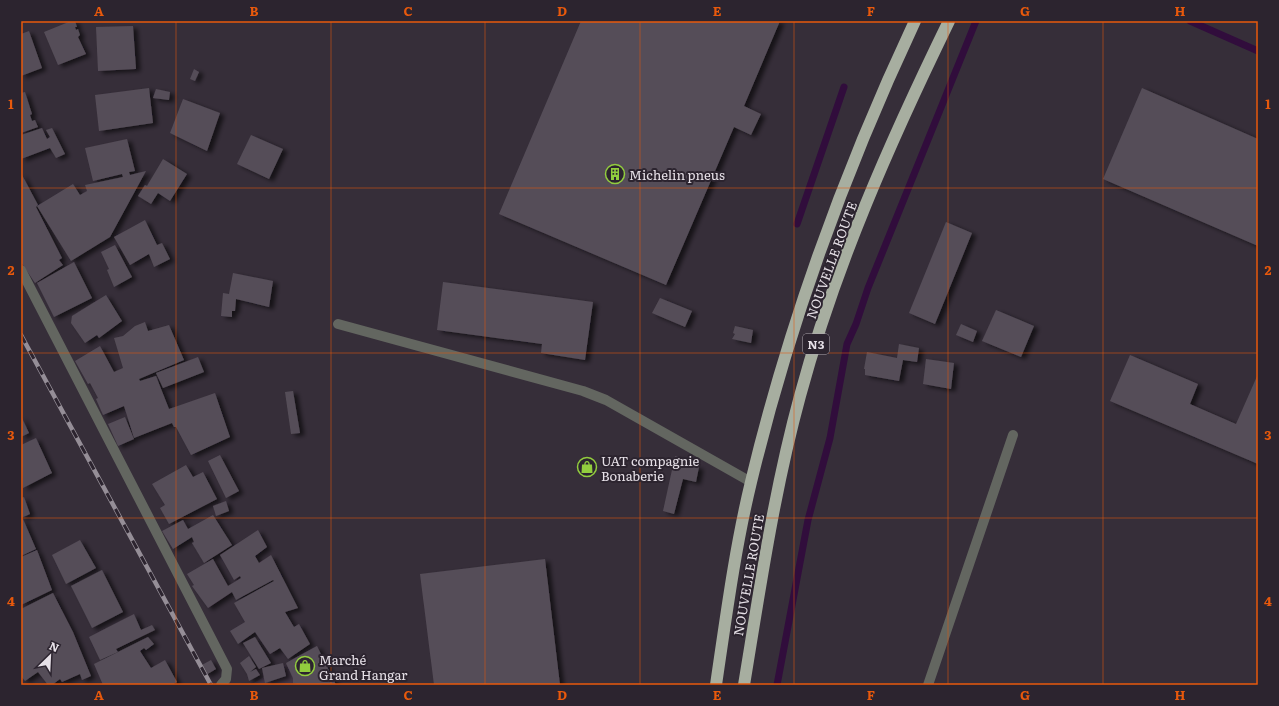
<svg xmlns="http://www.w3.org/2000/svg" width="1279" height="706" font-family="Literata,serif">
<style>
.built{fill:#423646}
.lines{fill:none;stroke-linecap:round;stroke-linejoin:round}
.stream{stroke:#310d3c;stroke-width:7}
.building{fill:#554d58;filter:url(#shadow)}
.minor{stroke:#636660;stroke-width:10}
.highway{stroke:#a7aea0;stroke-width:12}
.rail-casing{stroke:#958e97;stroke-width:4.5}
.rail{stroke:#2c242f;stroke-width:3;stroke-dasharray:9;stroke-linecap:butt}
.grid{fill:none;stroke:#e8590c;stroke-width:1;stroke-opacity:0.55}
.labels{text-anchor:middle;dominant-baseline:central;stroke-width:4;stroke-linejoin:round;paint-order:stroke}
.shield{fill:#2c242f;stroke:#aea8b0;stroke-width:1}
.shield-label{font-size:12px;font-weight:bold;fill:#e6e0e7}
.poi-label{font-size:13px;fill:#e6e0e7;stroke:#2c242f;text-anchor:start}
.street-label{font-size:13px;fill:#e6e0e7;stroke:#2c242f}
.neatline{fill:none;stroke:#e8590c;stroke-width:1.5}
.grid-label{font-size:13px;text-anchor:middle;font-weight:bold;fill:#e8590c}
</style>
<defs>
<filter id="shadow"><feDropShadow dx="4.5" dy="2.5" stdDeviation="2" flood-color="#0009"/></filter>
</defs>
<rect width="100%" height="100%" fill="#362e39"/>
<!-- built -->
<polygon class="built" points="317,646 337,685 250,685"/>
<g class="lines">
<!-- stream -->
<g class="stream">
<polyline points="1190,21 1258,51"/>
<polyline points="797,224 844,87"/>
<polyline points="777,685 808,520 830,438 847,344 856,324 868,288 976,21"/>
</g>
</g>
<!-- building -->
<g class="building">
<polygon points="71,21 75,21 77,27 75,27 76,30 78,29 80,35 78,37 86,54 58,65 44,32"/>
<polygon points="581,21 780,21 744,106 761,114 751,135 734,127 666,285 499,214"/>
<polygon points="133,26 136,69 98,71 96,27"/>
<polygon points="29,31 42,68 21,76 21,34"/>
<polygon points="194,69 199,72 195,81 190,79"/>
<polygon points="149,88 153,123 99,131 95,95"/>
<polygon points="1142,88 1258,139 1258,246 1103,179"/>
<polygon points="156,89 170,92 169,100 153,98"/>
<polygon points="25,92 32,114 30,115 32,121 35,120 38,127 21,133 21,93"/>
<polygon points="183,99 220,113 207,151 170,133"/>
<polygon points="42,128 47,139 50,137 46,130 52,128 65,154 56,158 50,148 21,159 21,135"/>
<polygon points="251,135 283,149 269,179 237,164"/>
<polygon points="127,139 135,171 129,172 130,175 146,171 110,237 71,261 37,206 73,184 80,195 87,191 85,185 123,177 122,174 93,181 85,148"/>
<polygon points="163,159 187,174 170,201 158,193 151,204 138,196 145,185 147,186"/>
<polygon points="21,173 38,205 36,207 62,258 59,260 63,265 35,283 21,262"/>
<polygon points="145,220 157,245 162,243 170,259 154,267 149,254 130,265 114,237"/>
<polygon points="946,222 972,233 935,324 909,313"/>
<polygon points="115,245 132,277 114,287 107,270 109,269 101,252"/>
<polygon points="74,262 92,298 54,317 37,283"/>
<polygon points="233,273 273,281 269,307 236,299 235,311 232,311 232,317 221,316 223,293 229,294"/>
<polygon points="443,282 593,302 585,360 541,353 542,344 437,330"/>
<polygon points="106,295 122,321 99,338 97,335 85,343 71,323 72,316"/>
<polygon points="660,298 692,311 685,327 652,313"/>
<polygon points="996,310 1034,326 1021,357 982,341"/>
<polygon points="145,322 148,331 169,325 184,360 139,379 140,381 156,376 169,409 215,393 230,437 191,455 176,427 174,427 172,423 134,438 124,406 103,415 96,399 98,398 90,383 88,384 75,361 100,346 114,372 123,368 114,338 123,336 135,326"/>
<polygon points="961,324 977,331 973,342 956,335"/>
<polygon points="735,326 753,330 751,343 732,339 735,334 733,333"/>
<polygon points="899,344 919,348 917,362 903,360 899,381 865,375 865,369 864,369 867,352 897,358"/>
<polygon points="1130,355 1198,384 1190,404 1236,424 1258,374 1258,464 1110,401"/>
<polygon points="198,357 204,372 163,388 156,373"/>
<polygon points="926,359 954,363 951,389 923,384"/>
<polygon points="293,391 300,433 291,434 285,392"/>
<polygon points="21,416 29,433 21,437"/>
<polygon points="125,417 134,439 118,446 108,424"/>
<polygon points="36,438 52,473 23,488 21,445"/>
<polygon points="220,455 239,491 226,498 208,461"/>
<polygon points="675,456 686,459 686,464 699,467 696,482 683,479 674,514 663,511"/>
<polygon points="186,465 193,477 203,472 217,499 169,524 160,508 165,505 152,484"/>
<polygon points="24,497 30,514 21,518 21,498"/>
<polygon points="226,501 229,511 216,516 213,506"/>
<polygon points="213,515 232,545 204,563 192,543 194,542 192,537 173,549 162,531 183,520 188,529"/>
<polygon points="23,519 36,549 21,556 21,520"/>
<polygon points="258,530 267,547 255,556 259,563 271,555 298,608 285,612 294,627 299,624 310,644 288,659 280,648 270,654 255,632 238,644 230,631 245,622 234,603 274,581 273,580 236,600 232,592 208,608 192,586 194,585 187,574 213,559 228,586 241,578 240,576 234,580 220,555"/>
<polygon points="80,540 96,568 66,584 52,555"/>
<polygon points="37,550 52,590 21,605 21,557"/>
<polygon points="545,559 560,685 434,685 420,574"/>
<polygon points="102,570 123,612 92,628 71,586"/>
<polygon points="53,593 73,632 91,676 82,680 80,674 62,682 60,679 52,685 48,685 38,672 25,681 21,676 21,609"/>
<polygon points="134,614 141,630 152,625 155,630 116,649 118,652 100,660 89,637"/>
<polygon points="148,637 154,644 146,650 144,648 140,651 151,668 165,660 177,682 172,685 103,685 94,664"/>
<polygon points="255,637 271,663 259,669 243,643"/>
<polygon points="317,646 336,685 301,685 293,683 293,678 286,663"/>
<polygon points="249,656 256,667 250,672 256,669 260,675 249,681 247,674 240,663"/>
<polygon points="211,660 216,669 206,675 200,666"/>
<polygon points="283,663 286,676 265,683 262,668"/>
</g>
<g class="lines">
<!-- minor -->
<g class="minor">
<polyline points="21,270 227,669 226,679 221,685"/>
<polyline points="338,324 583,391 606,400 751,482"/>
<polyline points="928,685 1013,435"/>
</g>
<!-- highway -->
<g class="highway">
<path d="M716,685C726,617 735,548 751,482C789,324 846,168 915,21"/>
<path d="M744,685C760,588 774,491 800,396C835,266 890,142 949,21"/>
</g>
<defs>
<polyline id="rail" points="21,335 211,685"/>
</defs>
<!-- rail casing -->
<use href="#rail" class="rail-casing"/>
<!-- rail -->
<use href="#rail" class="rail"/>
</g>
<!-- grid -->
<path class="grid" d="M176,21V685M331,21V685M485,21V685M640,21V685M794,21V685M948,21V685M1103,21V685M21,188H1258M21,353H1258M21,518H1258"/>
<!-- icons -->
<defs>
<symbol id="building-ring" viewBox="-11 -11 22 22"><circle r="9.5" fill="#2c242f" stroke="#92cd3e" stroke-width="1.5"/><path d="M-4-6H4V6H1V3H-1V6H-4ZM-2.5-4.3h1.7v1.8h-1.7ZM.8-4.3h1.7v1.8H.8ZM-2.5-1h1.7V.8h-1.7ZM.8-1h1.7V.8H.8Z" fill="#92cd3e"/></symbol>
<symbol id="shop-ring" viewBox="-11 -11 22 22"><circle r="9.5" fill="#2c242f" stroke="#92cd3e" stroke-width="1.5"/><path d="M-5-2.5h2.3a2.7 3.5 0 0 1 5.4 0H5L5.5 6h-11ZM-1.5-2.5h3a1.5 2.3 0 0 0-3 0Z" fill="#92cd3e"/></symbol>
</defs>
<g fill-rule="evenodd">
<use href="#building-ring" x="604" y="163" width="22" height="22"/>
<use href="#shop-ring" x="576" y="456" width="22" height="22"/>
<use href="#shop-ring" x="294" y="655" width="22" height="22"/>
</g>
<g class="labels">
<!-- shield labels -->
<rect class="shield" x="803" y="334" width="26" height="20" rx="3"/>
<g class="shield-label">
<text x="816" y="344">N3</text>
</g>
<!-- poi labels -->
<g class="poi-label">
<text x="629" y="174">Michelin pneus</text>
<text x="601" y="460">UAT compagnie<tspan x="601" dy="15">Bonaberie</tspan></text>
<text x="319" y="659">Marché<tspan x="319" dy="15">Grand Hangar</tspan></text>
</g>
<!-- street labels -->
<g class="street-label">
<text transform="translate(831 260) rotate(-70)">NOUVELLE ROUTE</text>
<text transform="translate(748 575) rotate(-80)">NOUVELLE ROUTE</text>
</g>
</g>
<!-- border -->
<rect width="1279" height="706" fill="none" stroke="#2c242f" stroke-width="44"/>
<!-- north arrow -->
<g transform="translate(50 656) rotate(24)" stroke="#2c242f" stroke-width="3" paint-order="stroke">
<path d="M0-3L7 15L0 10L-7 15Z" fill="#e6e0e7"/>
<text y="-6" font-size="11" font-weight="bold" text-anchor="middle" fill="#e6e0e7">N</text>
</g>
<rect x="22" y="22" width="1235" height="662" class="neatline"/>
<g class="grid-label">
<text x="99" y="16">A</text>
<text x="254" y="16">B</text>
<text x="408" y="16">C</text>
<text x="562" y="16">D</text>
<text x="717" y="16">E</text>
<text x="871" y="16">F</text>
<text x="1025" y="16">G</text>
<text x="1180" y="16">H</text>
<text x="11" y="109">1</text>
<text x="1268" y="109">1</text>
<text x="11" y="275">2</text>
<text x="1268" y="275">2</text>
<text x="11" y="440">3</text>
<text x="1268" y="440">3</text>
<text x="11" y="606">4</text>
<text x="1268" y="606">4</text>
<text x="99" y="700">A</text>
<text x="254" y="700">B</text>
<text x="408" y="700">C</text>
<text x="562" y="700">D</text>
<text x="717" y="700">E</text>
<text x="871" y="700">F</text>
<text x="1025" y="700">G</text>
<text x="1180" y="700">H</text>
</g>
</svg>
